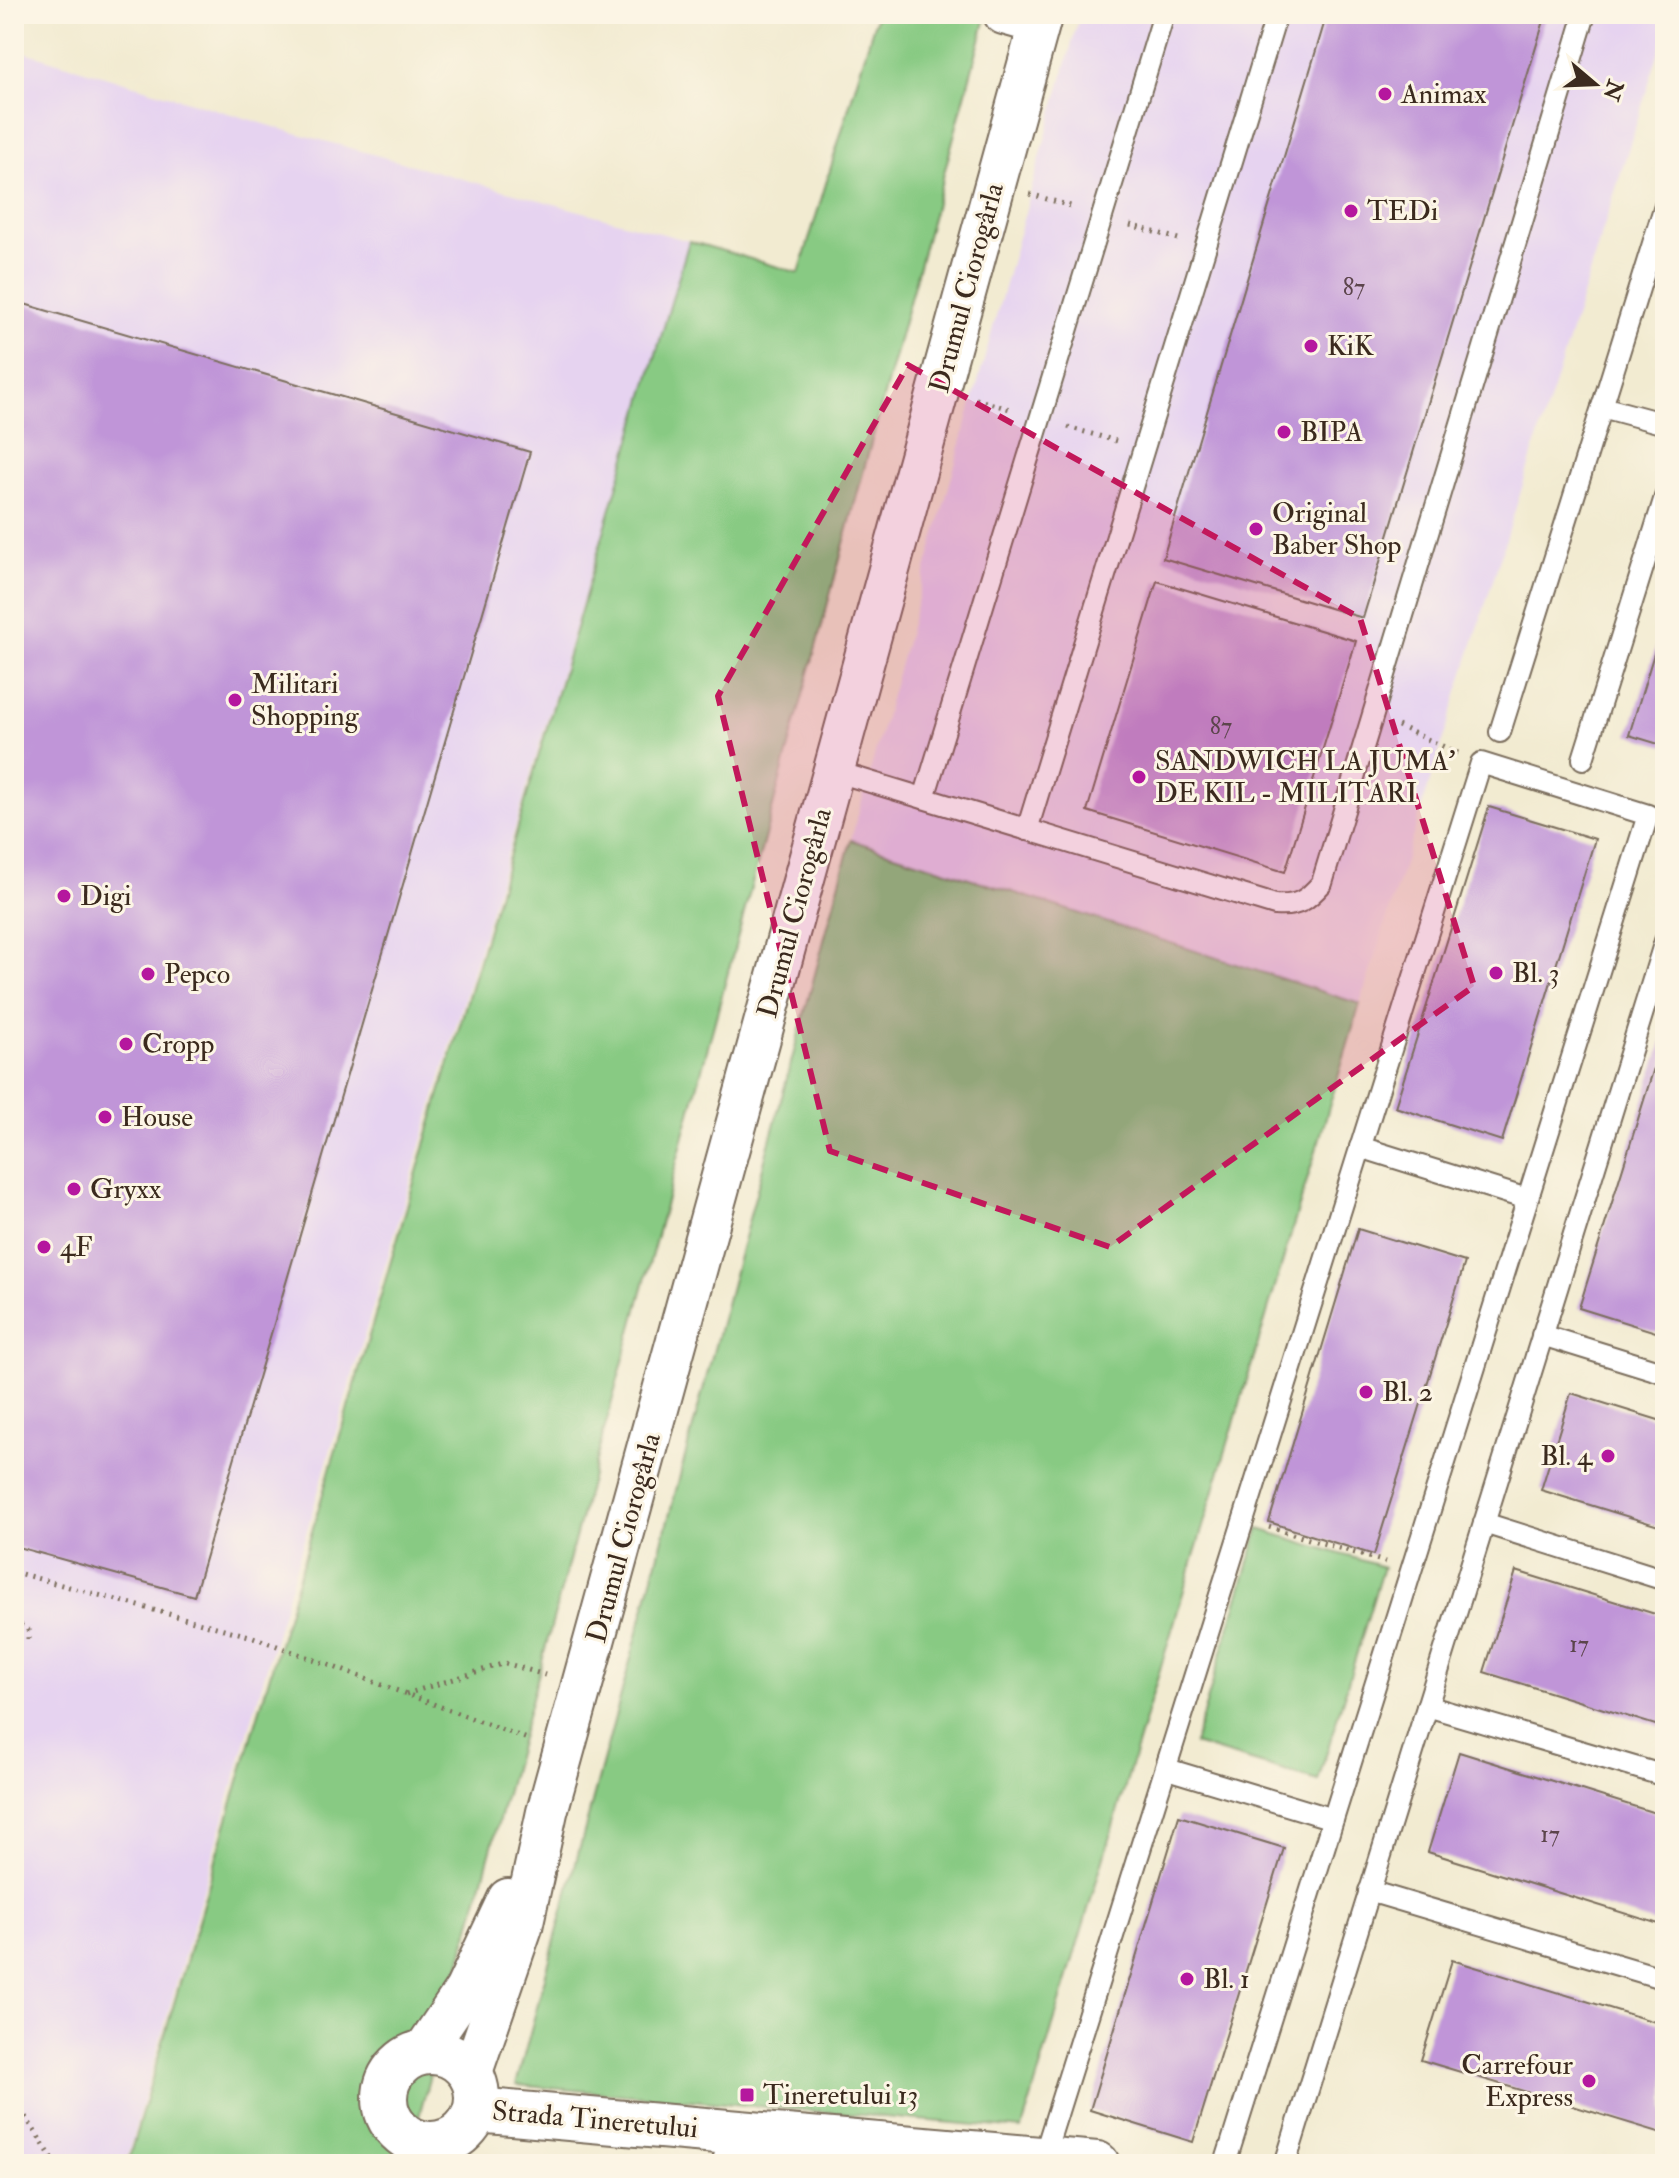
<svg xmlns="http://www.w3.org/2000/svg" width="1679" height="2178" font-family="'IM FELL Double Pica',serif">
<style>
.built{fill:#e6d3f0}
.green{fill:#88ca83;stroke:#627a50;stroke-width:2}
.building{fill:#c095d8}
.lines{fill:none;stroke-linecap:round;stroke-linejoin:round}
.service-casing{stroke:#7b6e5d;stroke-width:24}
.minor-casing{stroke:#7b6e5d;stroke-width:44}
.tertiary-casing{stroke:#7b6e5d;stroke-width:48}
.path{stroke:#7b6e5d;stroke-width:5;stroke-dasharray:2 6;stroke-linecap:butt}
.service{stroke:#fff;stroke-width:20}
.minor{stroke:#fff;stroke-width:40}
.tertiary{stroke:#fff;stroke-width:44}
.marked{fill:#c2185b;fill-opacity:0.2;stroke:#c2185b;stroke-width:6;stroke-dasharray:16 10;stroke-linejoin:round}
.poi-dot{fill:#b5179e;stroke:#fcf5e5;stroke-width:3}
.labels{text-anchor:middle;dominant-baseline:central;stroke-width:6;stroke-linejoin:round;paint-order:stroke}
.number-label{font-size:24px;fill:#5c454c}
.poi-label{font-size:28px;fill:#3b2a1e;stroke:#fcf5e5;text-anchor:start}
.street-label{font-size:28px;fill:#3b2a1e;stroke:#fcf5e5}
</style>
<rect width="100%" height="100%" fill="#fcf5e5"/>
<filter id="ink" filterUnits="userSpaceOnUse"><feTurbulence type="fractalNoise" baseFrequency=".0125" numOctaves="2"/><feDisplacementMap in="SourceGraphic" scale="16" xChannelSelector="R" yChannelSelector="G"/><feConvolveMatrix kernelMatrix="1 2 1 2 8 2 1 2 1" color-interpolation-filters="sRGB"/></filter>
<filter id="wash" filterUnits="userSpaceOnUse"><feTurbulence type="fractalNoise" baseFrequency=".006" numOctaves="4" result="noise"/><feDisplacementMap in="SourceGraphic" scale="32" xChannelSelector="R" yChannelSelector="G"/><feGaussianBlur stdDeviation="1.8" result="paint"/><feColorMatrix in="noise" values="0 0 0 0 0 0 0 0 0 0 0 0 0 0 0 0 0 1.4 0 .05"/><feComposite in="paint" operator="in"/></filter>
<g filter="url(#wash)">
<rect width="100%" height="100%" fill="#f2ebd1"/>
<!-- built -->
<g class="built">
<polygon points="1080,14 1665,14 1665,32 1360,1004 851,840"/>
<polygon points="14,49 288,131 689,241 280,1621 125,2164 14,2164"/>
</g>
<!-- green -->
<g class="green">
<polygon points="877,14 973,14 986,18 406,2164 127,2164 689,241 799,273"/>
<polygon points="851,840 1360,1004 1022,2129 516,2085"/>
<polygon points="1259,1529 1383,1567 1318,1781 1194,1744"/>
</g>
<g id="blocks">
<!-- building -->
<g class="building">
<polygon points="1327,14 1546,14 1363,618 1163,558"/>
<polygon points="14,301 530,452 194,1596 14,1546"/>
<polygon points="1157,581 1356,641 1285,872 1087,811"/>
<polygon points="1664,621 1665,621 1665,746 1629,735"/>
<polygon points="1489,807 1595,839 1502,1141 1395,1107"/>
<polygon points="1664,1036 1665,1036 1665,1335 1579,1308"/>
<polygon points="1358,1229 1465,1262 1374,1555 1269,1522"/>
<polygon points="1571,1393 1665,1422 1665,1528 1541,1490"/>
<polygon points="1516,1571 1665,1617 1665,1728 1484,1672"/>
<polygon points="1459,1752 1665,1816 1665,1926 1428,1852"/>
<polygon points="1179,1816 1284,1848 1193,2142 1090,2110"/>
<polygon points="1452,1960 1665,2025 1665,2134 1421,2060"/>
<polygon points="495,2157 548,2162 548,2164 493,2164"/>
</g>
</g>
</g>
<g filter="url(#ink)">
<use href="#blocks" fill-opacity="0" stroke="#7b6e5d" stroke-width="2"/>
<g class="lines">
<defs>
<g id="service">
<polyline points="1602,407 1665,205"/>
<polyline points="1500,732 1602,407 1665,424"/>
<polyline points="1583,759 1665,497"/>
<path d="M834,771L1275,905C1298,907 1307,900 1322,883L1585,14"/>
<polyline points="924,798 1164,14"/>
<polyline points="1027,830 1277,14"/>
<polyline points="1360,1147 1527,1199"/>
<polyline points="1542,1335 1665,1373"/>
<polyline points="1484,1523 1665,1580"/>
<polyline points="1427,1706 1665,1776"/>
<polyline points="1167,1769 1333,1819"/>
<polyline points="1369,1891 1665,1979"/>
<polyline points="1043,2159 1481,763 1648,815 1225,2164"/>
<polyline points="722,2164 732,2131"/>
<polyline points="1285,2164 1665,941"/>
</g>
<g id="minor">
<polyline points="1004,14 1039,24"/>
<polyline points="423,2052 465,1990 508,1899"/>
<polyline points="471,2075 522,1927 547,1812 1042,14"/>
</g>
<g id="tertiary">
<circle cx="431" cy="2098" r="46"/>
<polyline points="476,2110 1097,2164"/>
</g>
</defs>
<!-- service casing -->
<use href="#service" class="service-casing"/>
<!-- minor casing -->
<use href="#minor" class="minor-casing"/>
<!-- tertiary casing -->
<use href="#tertiary" class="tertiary-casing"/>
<!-- path -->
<g class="path">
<polyline points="1030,194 1074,207"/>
<polyline points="1130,225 1178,239"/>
<polyline points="976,399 1013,410"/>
<polyline points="1068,427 1116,441"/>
<polyline points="1398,726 1458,753"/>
<polyline points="1269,1527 1385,1562"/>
<polyline points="14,1572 253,1637 530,1740"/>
<polyline points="14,1621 28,1630 28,1639"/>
<polyline points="406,1694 505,1663 545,1675"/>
<polyline points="21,2110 56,2164"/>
</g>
<!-- service -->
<use href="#service" class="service"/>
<!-- minor -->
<use href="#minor" class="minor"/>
<!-- tertiary -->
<use href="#tertiary" class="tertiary"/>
</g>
</g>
<!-- marked area -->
<path class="marked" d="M908,365L1360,618L1474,986L1110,1247L830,1151L718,696Z"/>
<!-- markers -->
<g class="poi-dot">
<circle cx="1385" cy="94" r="8"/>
<circle cx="1351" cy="211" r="8"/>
<circle cx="1311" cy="346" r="8"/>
<circle cx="1284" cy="432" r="8"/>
<circle cx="1256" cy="529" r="8"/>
<circle cx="235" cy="700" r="8"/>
<circle cx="1139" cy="777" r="8"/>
<circle cx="64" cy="896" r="8"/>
<circle cx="1496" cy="973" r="8"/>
<circle cx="148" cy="974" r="8"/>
<circle cx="126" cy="1044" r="8"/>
<circle cx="105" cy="1117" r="8"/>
<circle cx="74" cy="1189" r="8"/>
<circle cx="44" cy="1247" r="8"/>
<circle cx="1366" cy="1392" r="8"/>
<circle cx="1608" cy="1456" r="8"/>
<circle cx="1187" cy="1979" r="8"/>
<circle cx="1589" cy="2081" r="8"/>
<rect x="739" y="2087" width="16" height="16" rx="4"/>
</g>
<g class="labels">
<!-- number labels -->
<g class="number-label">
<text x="1354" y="287">87</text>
<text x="1221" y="726">87</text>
<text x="1579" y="1644">17</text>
<text x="1550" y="1834">17</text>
</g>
<!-- poi labels -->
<g class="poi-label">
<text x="1401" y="94">Animax</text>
<text x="1367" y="211">TEDi</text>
<text x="1327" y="346">KiK</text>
<text x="1300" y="432">BIPA</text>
<text x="1272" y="513">Original<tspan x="1272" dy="32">Baber Shop</tspan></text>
<text x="251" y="684">Militari<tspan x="251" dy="32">Shopping</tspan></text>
<text x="1155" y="761">SANDWICH LA JUMA'<tspan x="1155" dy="32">DE KIL - MILITARI</tspan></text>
<text x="80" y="896">Digi</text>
<text x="1512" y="973">Bl. 3</text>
<text x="164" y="974">Pepco</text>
<text x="142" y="1044">Cropp</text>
<text x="121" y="1117">House</text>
<text x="90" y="1189">Gryxx</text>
<text x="60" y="1247">4F</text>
<text x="1382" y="1392">Bl. 2</text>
<text x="1592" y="1456" text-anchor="end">Bl. 4</text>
<text x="1203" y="1979">Bl. 1</text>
<text x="1573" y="2065" text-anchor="end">Carrefour<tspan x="1573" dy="32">Express</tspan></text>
<text x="763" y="2095">Tineretului 13</text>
</g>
<!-- street labels -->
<g class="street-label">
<text transform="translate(967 288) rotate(-75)">Drumul Ciorogârla</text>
<text transform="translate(795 913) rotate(-75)">Drumul Ciorogârla</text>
<text transform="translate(624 1538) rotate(-75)">Drumul Ciorogârla</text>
<text transform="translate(595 2120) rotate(5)">Strada Tineretului</text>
</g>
</g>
<!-- margin -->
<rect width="1679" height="2178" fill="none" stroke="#fcf5e5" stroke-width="48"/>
<!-- north arrow -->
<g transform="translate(1595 84) rotate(109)" stroke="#fcf5e5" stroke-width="6" paint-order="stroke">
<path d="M0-6L14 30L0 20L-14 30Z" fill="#3b2a1e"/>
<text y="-12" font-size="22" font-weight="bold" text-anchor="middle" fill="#3b2a1e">N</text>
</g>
</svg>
